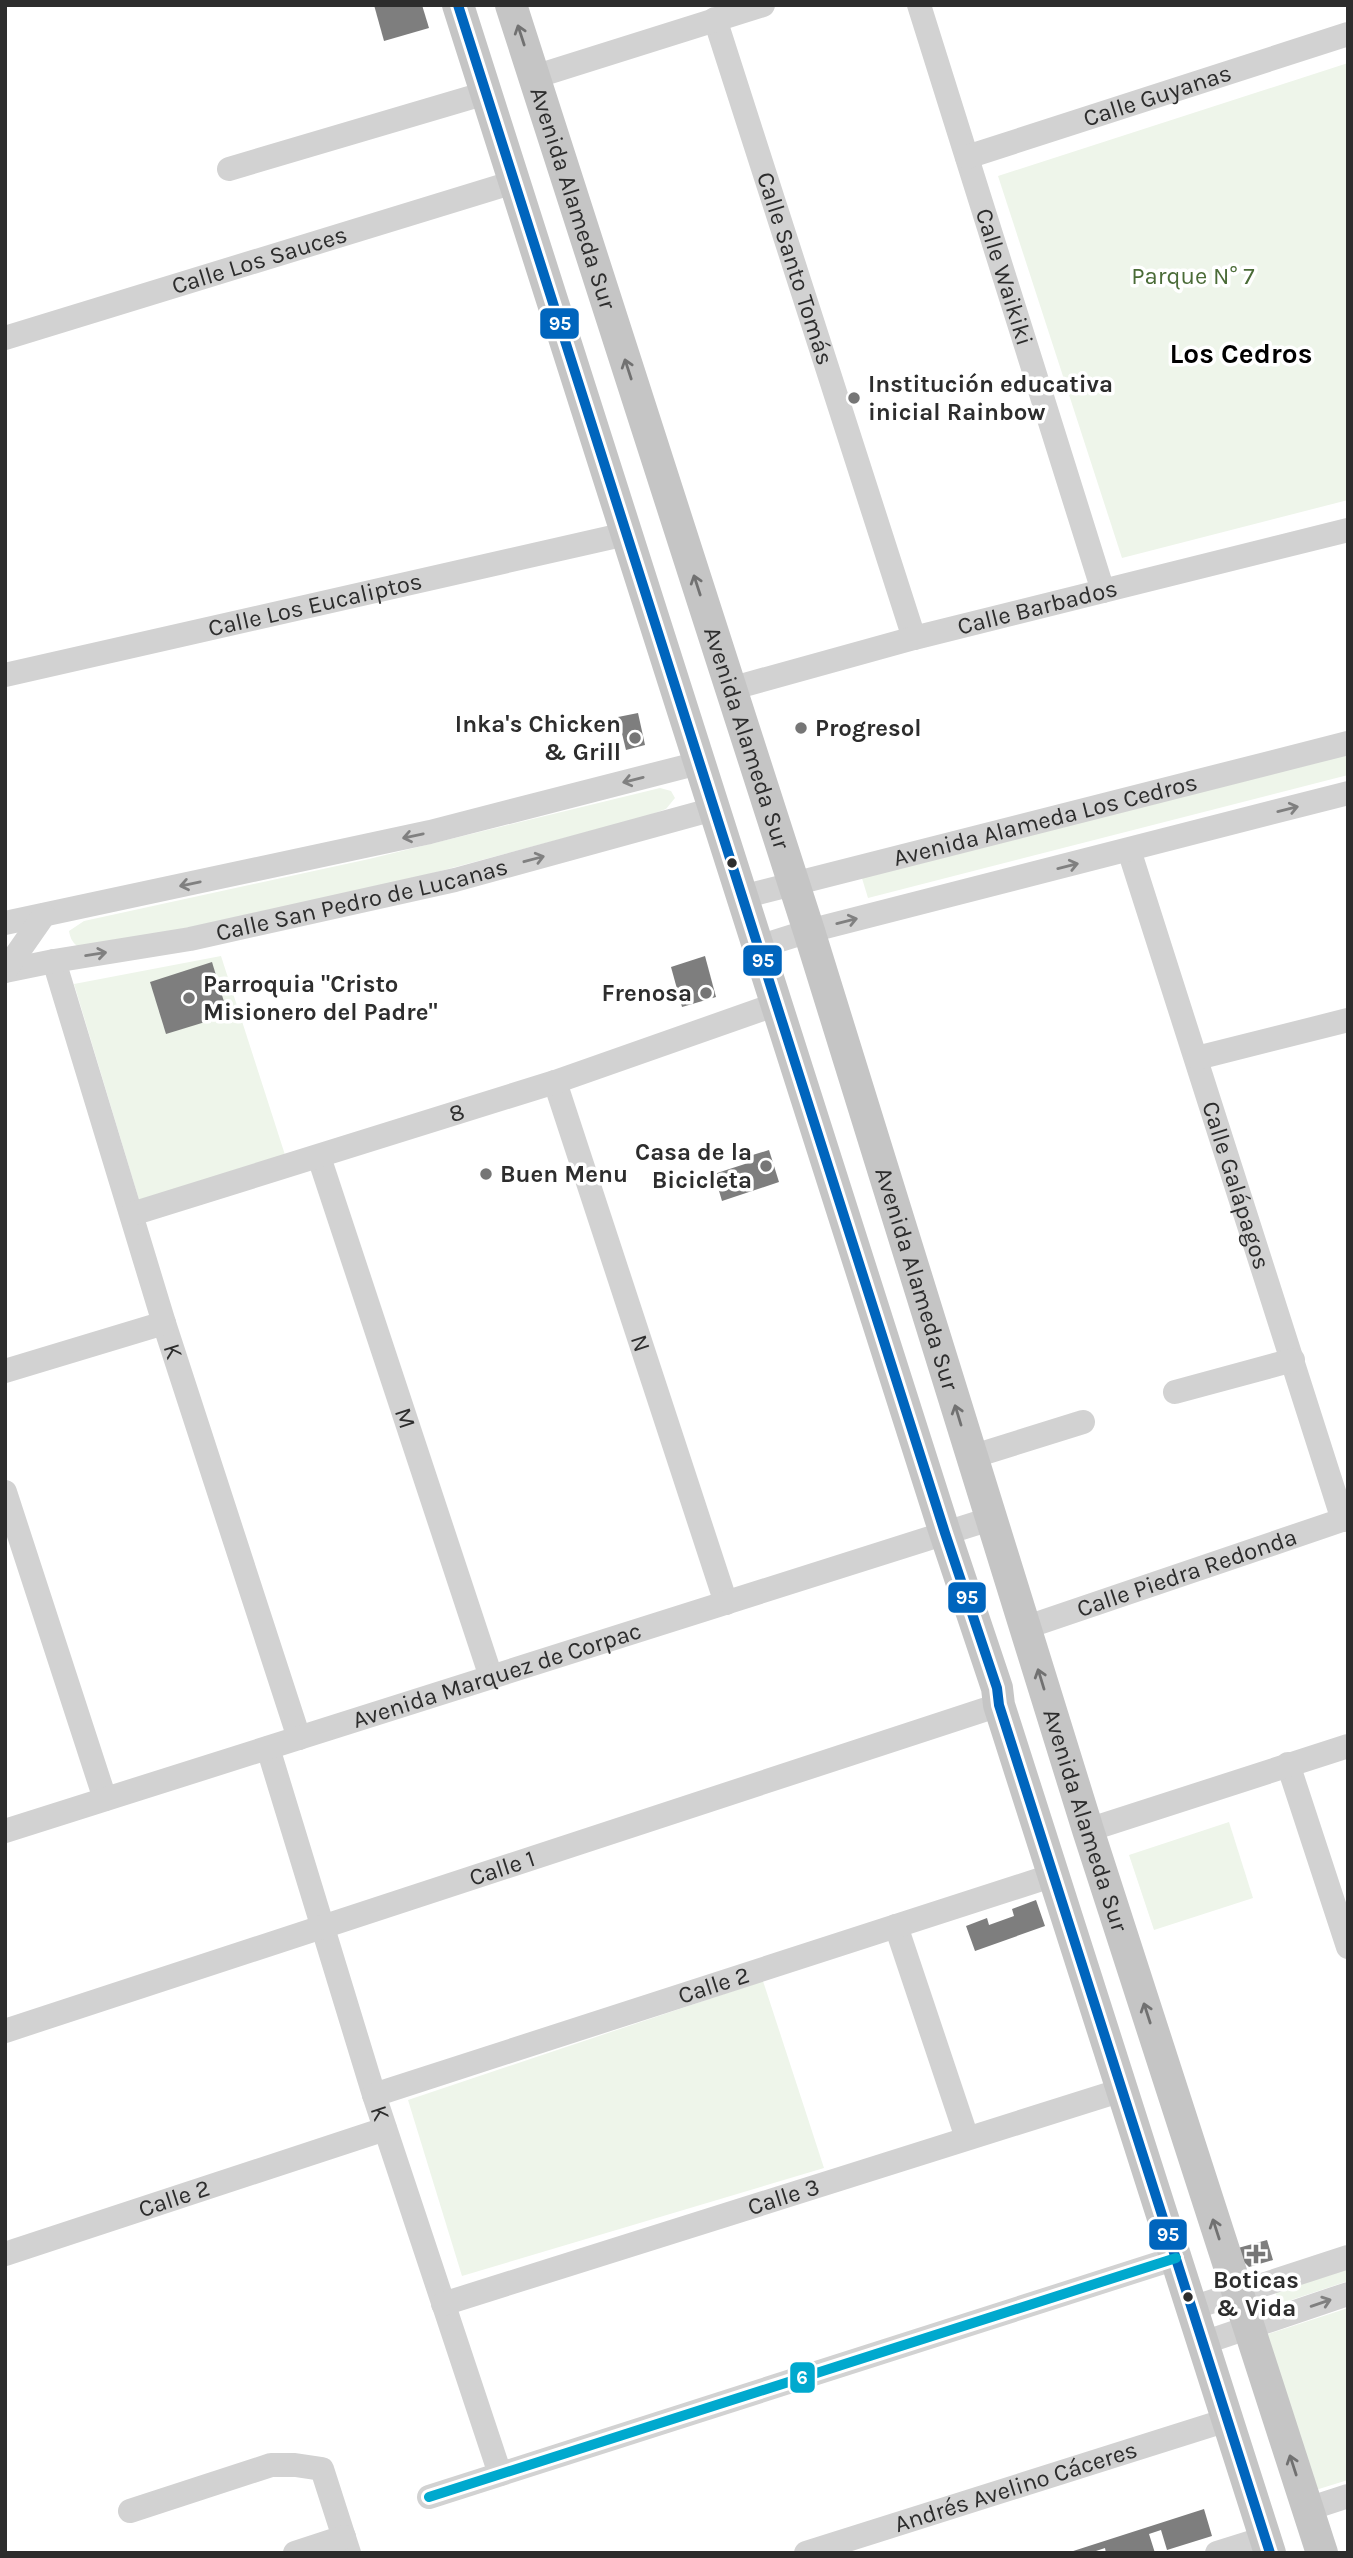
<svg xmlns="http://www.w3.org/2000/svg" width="1353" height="2558" font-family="Karla,sans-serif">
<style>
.green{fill:#eef5ea}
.building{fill:#7e7e7e}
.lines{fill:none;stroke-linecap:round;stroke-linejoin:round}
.minor{stroke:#d2d2d2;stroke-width:24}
.major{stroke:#c5c5c5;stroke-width:32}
.bus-1-casing{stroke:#fff;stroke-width:16}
.bus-2-casing{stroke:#fff;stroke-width:16}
.bus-1{stroke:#0065bd;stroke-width:10}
.bus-2{stroke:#00a9ce;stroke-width:10}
.oneway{stroke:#717171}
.oneway2{stroke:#808080}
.poi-dot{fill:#767676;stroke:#fff;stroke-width:2.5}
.bus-dot{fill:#2d2d2d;stroke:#fff;stroke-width:2.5}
.labels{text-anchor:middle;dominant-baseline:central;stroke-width:7;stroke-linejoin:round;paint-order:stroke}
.street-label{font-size:24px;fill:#2d2d2d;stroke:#fff}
.park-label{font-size:24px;fill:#4a6b37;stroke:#fff}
.poi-label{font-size:24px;font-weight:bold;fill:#2d2d2d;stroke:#fff;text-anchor:start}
.quarter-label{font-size:28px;font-weight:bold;fill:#000;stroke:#fff}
.line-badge{stroke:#fff;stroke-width:2.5}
.badge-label{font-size:19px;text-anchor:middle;font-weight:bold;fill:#fff}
</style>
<rect width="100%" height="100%" fill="#fff"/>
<!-- green -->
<g class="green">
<polygon points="1348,63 1348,500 1122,558 998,176"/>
<polygon points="1348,752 1348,775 868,898 861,875"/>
<path d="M660,788L671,791L675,798L666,809L647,816L384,886L96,950C81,948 72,948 69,931L84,921L369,859Z"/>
<polygon points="221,956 286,1158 140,1203 74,984"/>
<polygon points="1229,1822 1253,1898 1154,1930 1129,1855"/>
<polygon points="763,1981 824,2168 462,2276 408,2100"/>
<polygon points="1348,2267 1348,2281 1279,2304 1275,2291"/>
<polygon points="1348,2308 1348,2480 1309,2492 1259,2337"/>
</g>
<!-- building -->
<g class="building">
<polygon points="374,5 422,5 429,28 384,41"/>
<polygon points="638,713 645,745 626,750 618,717"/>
<polygon points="705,956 716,997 682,1007 671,967"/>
<polygon points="212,962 228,1015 166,1034 150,982"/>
<polygon points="769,1150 779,1182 722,1201 714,1174 748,1163 746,1157"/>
<polygon points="1036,1900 1045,1926 975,1951 966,1926 987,1918 989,1925 1014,1916 1012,1909"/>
<polygon points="1267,2240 1273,2260 1249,2267 1241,2259 1238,2248"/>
<polygon points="1204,2509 1212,2536 1167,2550 1161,2530 1149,2534 1155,2553 1106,2553 1105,2548 1096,2551 1096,2553 1067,2553"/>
</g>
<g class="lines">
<!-- minor -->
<g class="minor">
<path id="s1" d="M919,5L1103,591"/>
<path id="s2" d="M715,19L914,638"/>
<polyline points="534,77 763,5"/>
<path id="s3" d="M967,157L1348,34"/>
<polyline points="229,169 486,93"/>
<path id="s4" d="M5,338L514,182"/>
<path id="s5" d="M5,675L626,534"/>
<path id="s6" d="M730,689L914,638L1348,530"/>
<path id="s7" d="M1129,850L1343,1520"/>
<path id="s8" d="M742,897L1348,743"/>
<polyline points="5,923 430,832 699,763"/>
<polyline points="758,947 809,931 1348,793"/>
<path id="s9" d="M54,961L164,1323L299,1738"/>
<path id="s10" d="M5,971L54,961L190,939L455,880L714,809"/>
<polyline points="5,971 44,915"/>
<polyline points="1197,1058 1348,1020"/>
<path id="s11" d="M555,1082L726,1603"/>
<path id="s12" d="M319,1157L491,1677"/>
<path id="s13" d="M132,1214L555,1082L777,1004"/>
<polyline points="5,1371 164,1323"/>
<polyline points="1175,1392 1293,1360"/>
<polyline points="971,1457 1083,1422"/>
<polyline points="5,1492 105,1799"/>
<path id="s14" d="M1024,1628L1348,1518"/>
<path id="s15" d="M268,1748L374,2095L500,2474"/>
<polyline points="1288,1764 1348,1947"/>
<polyline points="1088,1830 1348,1746"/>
<path id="s16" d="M5,1831L990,1519"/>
<polyline points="896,1926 967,2138"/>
<path id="s17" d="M5,2031L999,1705"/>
<path id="s18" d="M374,2095L1054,1875"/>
<path id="s19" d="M5,2254L385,2129"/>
<path id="s20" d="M443,2304L1122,2090"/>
<polyline points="1192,2308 1348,2257"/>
<polyline points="1203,2343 1348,2294"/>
<polyline points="429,2497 1176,2258"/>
<polyline points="1308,2509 1348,2496"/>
<polyline points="130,2511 271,2465 295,2465 322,2469 349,2553"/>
<polyline points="295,2553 344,2537"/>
<path id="s21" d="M806,2553L1227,2420"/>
<polyline points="1217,2553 1265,2538"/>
</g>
<!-- major -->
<g class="major">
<polyline points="458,5 945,1533 997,1688 999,1705 1270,2553"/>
<path id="s22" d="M511,5L809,931L1088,1830L1322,2553"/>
</g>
<defs>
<polyline id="bus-1" points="458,5 945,1533 997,1688 999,1705 1270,2553"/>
<polyline id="bus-2" points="429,2497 1176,2258"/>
</defs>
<!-- bus-1 casing -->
<use href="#bus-1" class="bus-1-casing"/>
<!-- bus-2 casing -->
<use href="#bus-2" class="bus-2-casing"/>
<!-- bus-1 -->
<use href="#bus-1" class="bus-1"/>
<!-- bus-2 -->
<use href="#bus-2" class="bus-2"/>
</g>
<!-- one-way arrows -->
<defs><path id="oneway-shaft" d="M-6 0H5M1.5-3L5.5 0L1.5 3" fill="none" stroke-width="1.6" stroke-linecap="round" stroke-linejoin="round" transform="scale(1.75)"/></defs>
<g class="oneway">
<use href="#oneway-shaft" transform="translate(521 35) rotate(-108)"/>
<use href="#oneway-shaft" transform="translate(628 369) rotate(-108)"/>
<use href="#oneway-shaft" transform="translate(697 585) rotate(-108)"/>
<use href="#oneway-shaft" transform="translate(958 1415) rotate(-107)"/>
<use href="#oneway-shaft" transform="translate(1041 1679) rotate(-107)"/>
<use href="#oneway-shaft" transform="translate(1147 2013) rotate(-108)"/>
<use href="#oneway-shaft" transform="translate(1216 2229) rotate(-108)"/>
<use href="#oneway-shaft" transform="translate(1293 2465) rotate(-108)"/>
</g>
<g class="oneway2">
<use href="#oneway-shaft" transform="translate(633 780) rotate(166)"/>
<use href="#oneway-shaft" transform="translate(1288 809) rotate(-14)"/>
<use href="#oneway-shaft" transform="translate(413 836) rotate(168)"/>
<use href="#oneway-shaft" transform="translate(534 859) rotate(-15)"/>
<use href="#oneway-shaft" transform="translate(1068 866) rotate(-14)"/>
<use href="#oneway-shaft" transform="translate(190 884) rotate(168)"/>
<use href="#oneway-shaft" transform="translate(847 921) rotate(-14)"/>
<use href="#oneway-shaft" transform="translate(96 954) rotate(-9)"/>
<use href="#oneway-shaft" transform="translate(1321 2303) rotate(-19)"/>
</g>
<!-- markers -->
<g class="poi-dot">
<circle cx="854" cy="398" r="7"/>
<circle cx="801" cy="728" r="7"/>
<circle cx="635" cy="738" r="7"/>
<circle cx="706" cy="993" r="7"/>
<circle cx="189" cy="998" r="7"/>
<circle cx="766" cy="1166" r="7"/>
<circle cx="486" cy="1174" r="7"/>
<path d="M1252.5 2243.5h7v7h7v7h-7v7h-7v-7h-7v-7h7z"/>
</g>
<g class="bus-dot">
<circle cx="732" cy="863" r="6"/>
<circle cx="1188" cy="2297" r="6"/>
</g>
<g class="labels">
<!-- street labels -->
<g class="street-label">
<text stroke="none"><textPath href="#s3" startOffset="200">Calle Guyanas</textPath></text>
<text stroke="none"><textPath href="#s22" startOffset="203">Avenida Alameda Sur</textPath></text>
<text stroke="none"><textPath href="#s4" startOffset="266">Calle Los Sauces</textPath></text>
<text stroke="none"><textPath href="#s2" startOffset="262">Calle Santo Tomás</textPath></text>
<text stroke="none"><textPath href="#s1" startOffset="285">Calle Waikiki</textPath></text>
<text stroke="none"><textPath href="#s5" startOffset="318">Calle Los Eucaliptos</textPath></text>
<text stroke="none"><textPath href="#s6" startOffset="318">Calle Barbados</textPath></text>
<text stroke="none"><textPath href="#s22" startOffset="770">Avenida Alameda Sur</textPath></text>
<text stroke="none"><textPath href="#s8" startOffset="313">Avenida Alameda Los Cedros</textPath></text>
<text stroke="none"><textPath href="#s10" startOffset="364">Calle San Pedro de Lucanas</textPath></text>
<text stroke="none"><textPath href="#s13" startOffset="340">8</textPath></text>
<text stroke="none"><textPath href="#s7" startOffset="352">Calle Galápagos</textPath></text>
<text stroke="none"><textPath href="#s22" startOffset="1337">Avenida Alameda Sur</textPath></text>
<text stroke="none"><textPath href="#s11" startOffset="275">N</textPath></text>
<text stroke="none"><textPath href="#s9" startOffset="408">K</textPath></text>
<text stroke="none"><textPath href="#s12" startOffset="275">M</textPath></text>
<text stroke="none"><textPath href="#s14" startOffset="172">Calle Piedra Redonda</textPath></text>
<text stroke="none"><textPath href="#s16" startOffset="516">Avenida Marquez de Corpac</textPath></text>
<text stroke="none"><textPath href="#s22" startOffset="1904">Avenida Alameda Sur</textPath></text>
<text stroke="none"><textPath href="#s17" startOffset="523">Calle 1</textPath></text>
<text stroke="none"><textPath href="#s18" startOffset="357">Calle 2</textPath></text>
<text stroke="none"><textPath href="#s15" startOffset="382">K</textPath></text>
<text stroke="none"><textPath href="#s20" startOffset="357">Calle 3</textPath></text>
<text stroke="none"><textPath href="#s19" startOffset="178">Calle 2</textPath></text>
<text stroke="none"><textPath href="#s21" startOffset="220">Andrés Avelino Cáceres</textPath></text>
</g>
<!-- park labels -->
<g class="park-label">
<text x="1193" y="276">Parque N° 7</text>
</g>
<!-- poi labels -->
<g class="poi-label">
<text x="868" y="384">Institución educativa<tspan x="868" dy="28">inicial Rainbow</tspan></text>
<text x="621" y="724" text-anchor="end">Inka's Chicken<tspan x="621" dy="28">&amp; Grill</tspan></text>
<text x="815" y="728">Progresol</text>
<text x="203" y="984">Parroquia "Cristo<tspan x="203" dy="28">Misionero del Padre"</tspan></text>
<text x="692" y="993" text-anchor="end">Frenosa</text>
<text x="752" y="1152" text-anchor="end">Casa de la<tspan x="752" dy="28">Bicicleta</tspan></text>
<text x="500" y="1174">Buen Menu</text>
<text x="1256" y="2280" text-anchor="middle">Boticas<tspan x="1256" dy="28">&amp; Vida</tspan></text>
</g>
<!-- quarter labels -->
<g class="quarter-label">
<text x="1241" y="353">Los Cedros</text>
</g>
</g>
<g class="line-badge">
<rect x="539" y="307" width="41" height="33" rx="7" fill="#0065bd"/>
<rect x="742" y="944" width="41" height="33" rx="7" fill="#0065bd"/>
<rect x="947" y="1581" width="40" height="33" rx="7" fill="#0065bd"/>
<rect x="1148" y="2218" width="40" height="33" rx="7" fill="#0065bd"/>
<rect x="789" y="2361" width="27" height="33" rx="7" fill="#00a9ce"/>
</g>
<g class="badge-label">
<text x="560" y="330">95</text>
<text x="763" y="967">95</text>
<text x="967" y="1604">95</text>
<text x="1168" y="2241">95</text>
<text x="802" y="2384">6</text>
</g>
<!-- border -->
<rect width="1353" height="2558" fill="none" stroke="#2d2d2d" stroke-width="14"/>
</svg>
